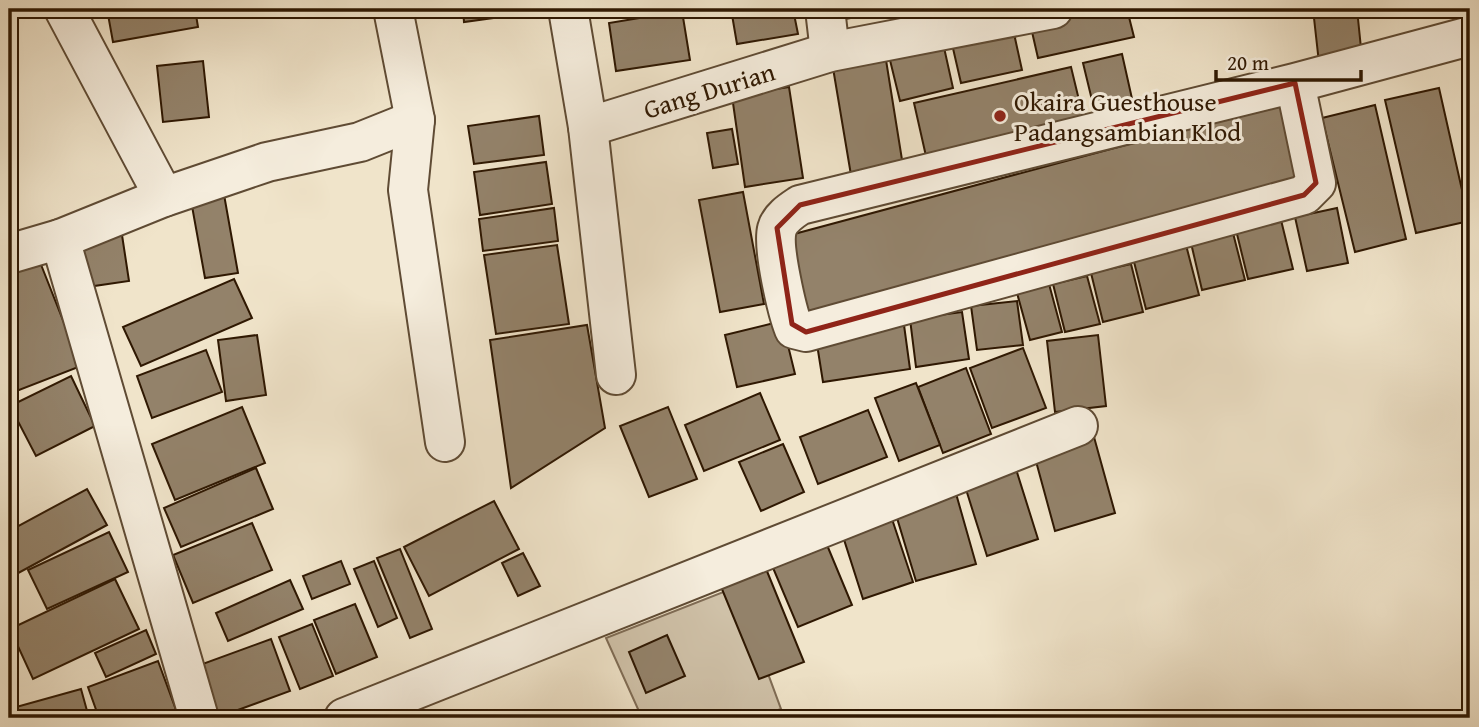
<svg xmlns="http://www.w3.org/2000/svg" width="1479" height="727" font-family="'Gentium Book Plus',serif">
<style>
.green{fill:#cfc1a8;stroke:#7f6c55;stroke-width:2}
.building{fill:#93826a;stroke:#2f1802;stroke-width:2}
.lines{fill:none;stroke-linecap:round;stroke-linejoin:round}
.minor-casing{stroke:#5f4b34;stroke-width:42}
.minor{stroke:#f5eddd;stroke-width:38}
.marked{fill:none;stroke:#8f2418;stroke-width:5;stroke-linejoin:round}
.poi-dot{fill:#8f2418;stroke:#f5eddd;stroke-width:2.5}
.labels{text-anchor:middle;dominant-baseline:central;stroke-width:6;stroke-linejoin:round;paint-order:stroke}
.street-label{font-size:26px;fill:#2f1802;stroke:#f5eddd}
.poi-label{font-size:26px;fill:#2f1802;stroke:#f5eddd;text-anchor:start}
</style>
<rect width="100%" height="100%" fill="#f0e4ca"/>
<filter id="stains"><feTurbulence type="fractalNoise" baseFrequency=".00286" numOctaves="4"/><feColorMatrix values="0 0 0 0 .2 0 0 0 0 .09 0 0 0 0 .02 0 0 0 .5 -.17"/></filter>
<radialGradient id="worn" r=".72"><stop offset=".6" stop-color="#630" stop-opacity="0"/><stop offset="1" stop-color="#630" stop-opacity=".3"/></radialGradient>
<!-- green -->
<polygon class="green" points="736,587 781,709 756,718 642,718 606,638"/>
<!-- building -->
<g class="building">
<polygon points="107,9 195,9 198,27 113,42"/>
<polygon points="463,9 531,9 531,13 464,22"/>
<polygon points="599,9 643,9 600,14"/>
<polygon points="731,9 793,9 798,34 737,44"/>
<polygon points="843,9 907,9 844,19"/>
<polygon points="1092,9 1127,9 1134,37 1038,58 1030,23"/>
<polygon points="1313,9 1357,9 1362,58 1319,63"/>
<polygon points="682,11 690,60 616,71 609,23"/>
<polygon points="1013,29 1022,70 961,83 952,44"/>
<polygon points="943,43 953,88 900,101 889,56"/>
<polygon points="1122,54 1137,121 1099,129 1083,63"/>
<polygon points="886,60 903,166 851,175 833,68"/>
<polygon points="203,61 209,117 163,122 157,66"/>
<polygon points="1071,67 1086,129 928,165 914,103"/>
<polygon points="789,87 803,178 745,187 732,96"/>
<polygon points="1439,88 1469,221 1416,233 1385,100"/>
<polygon points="1282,103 1304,185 805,319 783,237"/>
<polygon points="1375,105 1406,239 1355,252 1322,118"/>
<polygon points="539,116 544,155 474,164 468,126"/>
<polygon points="732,129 738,164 713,168 707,133"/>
<polygon points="546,162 552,204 480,215 474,172"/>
<polygon points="223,189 238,273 205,278 190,195"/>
<polygon points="743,192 764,304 720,312 699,200"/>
<polygon points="554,208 558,241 483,251 479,219"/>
<polygon points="1337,208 1348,263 1307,271 1295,217"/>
<polygon points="1281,220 1293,269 1248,279 1236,230"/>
<polygon points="1233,233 1245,280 1202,290 1191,243"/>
<polygon points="122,235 129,281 87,287 81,242"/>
<polygon points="557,245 569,324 496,334 484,255"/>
<polygon points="1186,245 1199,295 1146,309 1133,258"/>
<polygon points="38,257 81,366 14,392 9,377 9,268"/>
<polygon points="1131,264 1143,312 1103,322 1091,273"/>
<polygon points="1087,276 1100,324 1065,332 1053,284"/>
<polygon points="234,279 252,318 141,366 123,327"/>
<polygon points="1049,284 1062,332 1030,340 1017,293"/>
<polygon points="1017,301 1023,345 977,350 971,306"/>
<polygon points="962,312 969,359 916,367 910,319"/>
<polygon points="782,321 795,374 737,387 725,335"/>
<polygon points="587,325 605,428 511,488 490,340"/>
<polygon points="904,325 910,369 823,382 816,338"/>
<polygon points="257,335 266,395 226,401 218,340"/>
<polygon points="1098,335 1106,406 1055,412 1047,341"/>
<polygon points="1023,348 1046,408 992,428 970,368"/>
<polygon points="206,350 222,392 152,418 137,376"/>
<polygon points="966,368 991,434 943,453 918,387"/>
<polygon points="71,376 95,426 36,456 10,406"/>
<polygon points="916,383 940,445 899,461 875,398"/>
<polygon points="760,393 780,440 704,471 685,425"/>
<polygon points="242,407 265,463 175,500 152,444"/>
<polygon points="668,407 697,479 649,497 620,426"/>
<polygon points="868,410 887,457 818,484 800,437"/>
<polygon points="1094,437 1115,513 1055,531 1034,454"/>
<polygon points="783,444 804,492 761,511 739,462"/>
<polygon points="1015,466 1038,539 987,556 964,483"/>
<polygon points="256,468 273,509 181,547 164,508"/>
<polygon points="87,489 107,525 9,578 9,531"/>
<polygon points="955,490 976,564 916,581 894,508"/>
<polygon points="494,501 519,549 429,596 404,547"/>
<polygon points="889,510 913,582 863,599 840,527"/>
<polygon points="252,523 272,570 193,603 173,555"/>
<polygon points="109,532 128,572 47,609 28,570"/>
<polygon points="822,533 852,605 798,627 768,556"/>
<polygon points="400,549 432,629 410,638 377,558"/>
<polygon points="523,553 540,586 518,596 502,563"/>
<polygon points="762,559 804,662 759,679 717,577"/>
<polygon points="341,561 350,584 312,599 303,576"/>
<polygon points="374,561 397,618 378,627 354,569"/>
<polygon points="115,579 139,629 33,679 10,629"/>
<polygon points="290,580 303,609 228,641 216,613"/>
<polygon points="355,604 377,657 336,674 314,620"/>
<polygon points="312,624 333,676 300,689 279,637"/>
<polygon points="146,630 156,654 106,677 95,653"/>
<polygon points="667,635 685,676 646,693 629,652"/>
<polygon points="271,639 290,691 216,718 197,666"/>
<polygon points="158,661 179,718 99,718 88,687"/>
<polygon points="81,689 89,718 9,718 9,709"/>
</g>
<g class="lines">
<defs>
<g id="minor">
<polyline points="64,9 164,197"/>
<polyline points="393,9 415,120 408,190 445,442"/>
<polyline points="568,9 588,127 616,375"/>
<polyline points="825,9 830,52"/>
<path d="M1295,83L1316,183L1304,195L806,332L794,329C787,311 772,247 777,229C780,218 791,211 800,205L1295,83L1470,36"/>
<polyline points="588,127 830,52 1053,9"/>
<polyline points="60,239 199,718"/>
<polyline points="9,254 60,239 164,197 267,162 360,142 415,120"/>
<polyline points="344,718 1078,426"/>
</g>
</defs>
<!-- minor casing -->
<use href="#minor" class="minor-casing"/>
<!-- minor -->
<use href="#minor" class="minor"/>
</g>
<!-- marked area -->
<path class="marked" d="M1295,83L1316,183L1304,195L806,332L792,324L777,228L800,205Z"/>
<!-- markers -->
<circle class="poi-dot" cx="1000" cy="116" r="7"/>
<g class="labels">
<!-- street labels -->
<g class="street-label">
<text transform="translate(709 90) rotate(-17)">Gang Durian</text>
</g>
<!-- poi labels -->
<g class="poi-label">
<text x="1014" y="101">Okaira Guesthouse<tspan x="1014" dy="30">Padangsambian Klod</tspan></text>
</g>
</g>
<!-- margin -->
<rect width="1479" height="727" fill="none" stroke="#f0e4ca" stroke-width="35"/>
<rect x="10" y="10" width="1458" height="706" fill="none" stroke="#2f1802" stroke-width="3.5"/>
<rect x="18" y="18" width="1444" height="692" fill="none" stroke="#2f1802" stroke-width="2"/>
<!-- scale -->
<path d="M1216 70v10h145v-10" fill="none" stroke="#2f1802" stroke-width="3.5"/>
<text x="1227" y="70" font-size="21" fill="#2f1802" stroke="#f5eddd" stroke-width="5" paint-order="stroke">20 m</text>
<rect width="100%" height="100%" filter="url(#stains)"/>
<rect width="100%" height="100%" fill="url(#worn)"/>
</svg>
